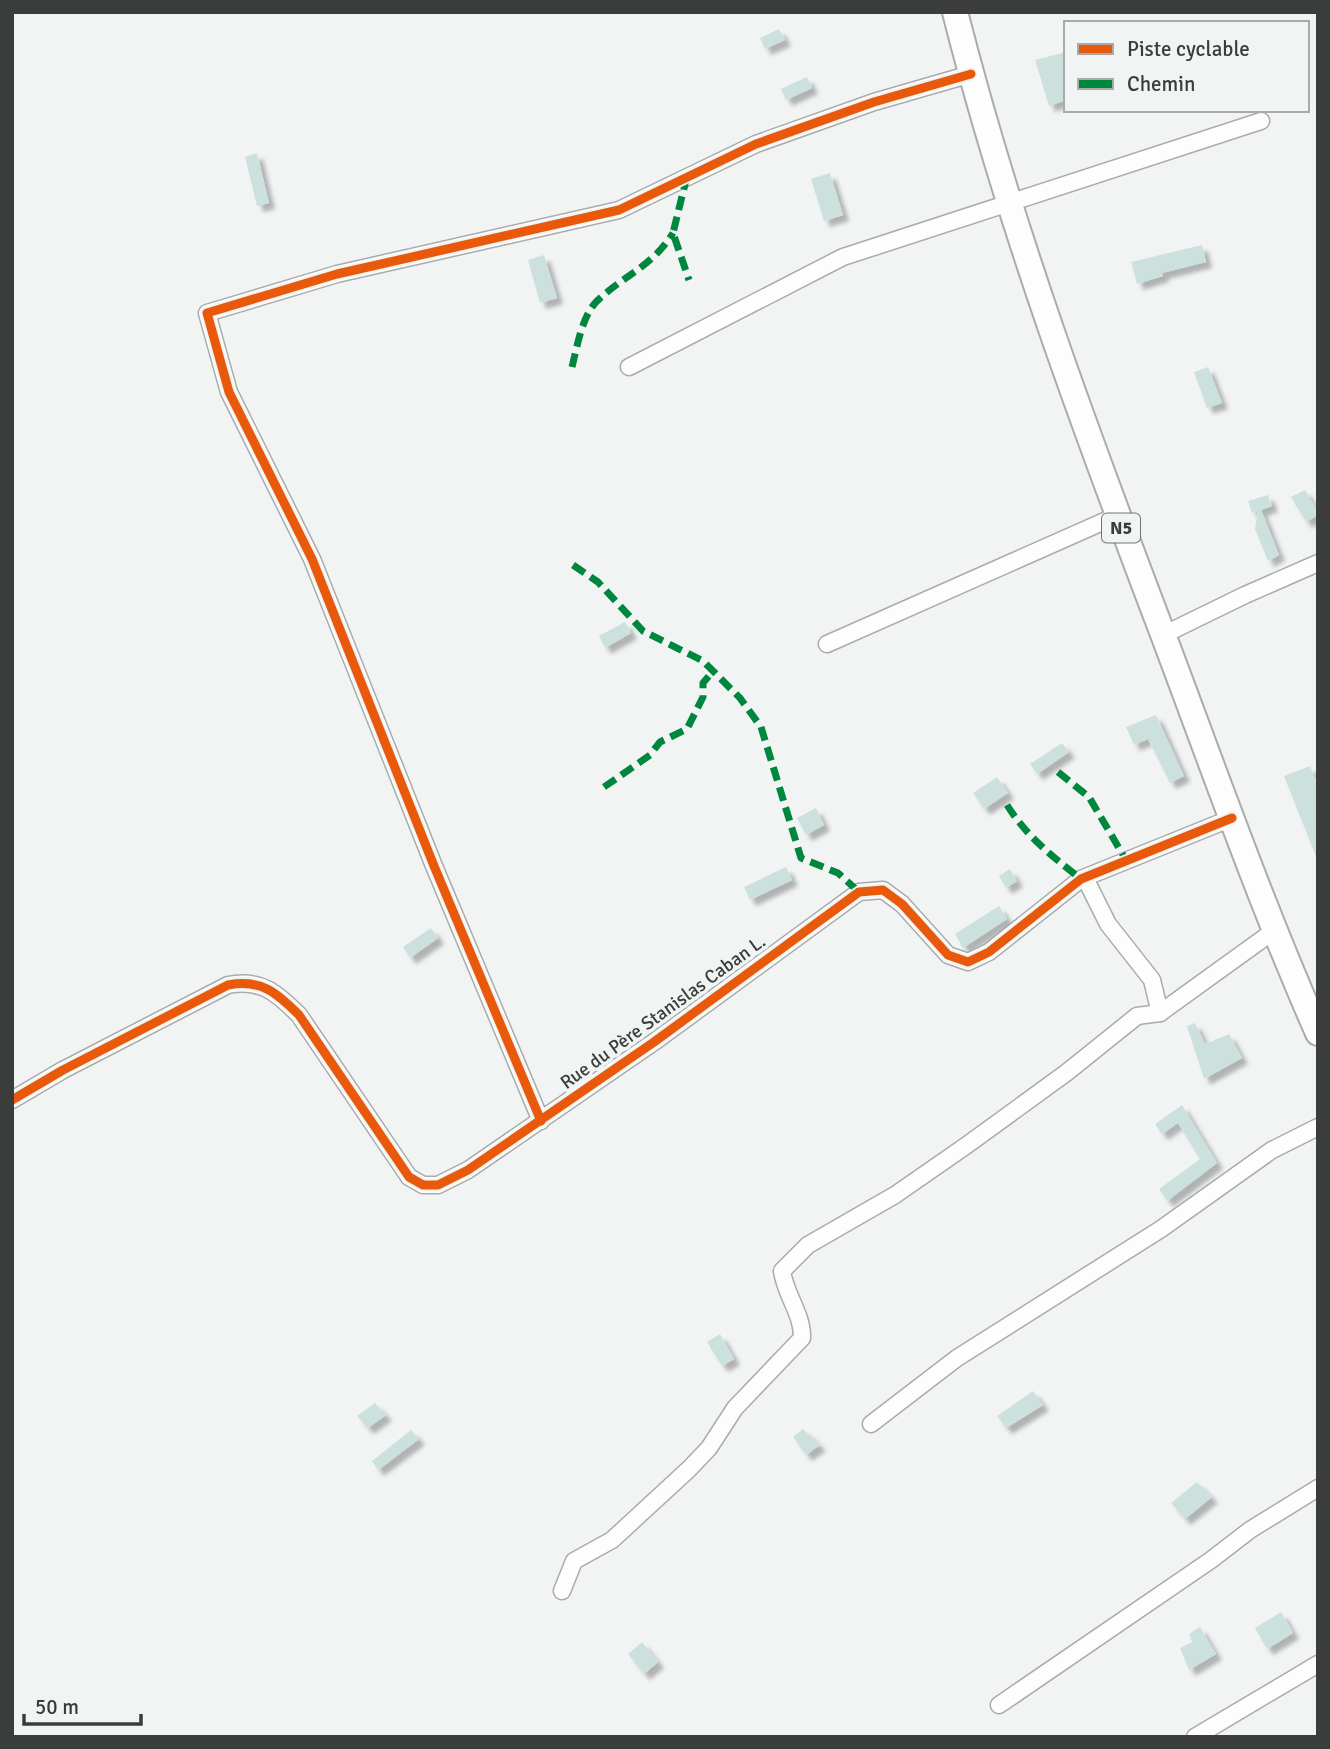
<svg xmlns="http://www.w3.org/2000/svg" width="1330" height="1749" font-family="Signika,sans-serif">
<style>
.building{fill:#cce1de;filter:url(#shadow)}
.lines{fill:none;stroke-linecap:round;stroke-linejoin:round}
.minor-casing{stroke:#aaabab;stroke-width:19}
.primary-casing{stroke:#aaabab;stroke-width:28}
.minor{stroke:#fdfdfd;stroke-width:16}
.primary{stroke:#fdfdfd;stroke-width:24}
.quiet{stroke:#00873e;stroke-width:7;stroke-dasharray:14 7;stroke-linecap:butt}
.cycleway-casing{stroke:#f0f5f4;stroke-width:13}
.cycleway{stroke:#e8590c;stroke-width:9}
.labels{text-anchor:middle;dominant-baseline:central;stroke-width:7;stroke-linejoin:round;paint-order:stroke}
.shield{fill:#f0f5f4;stroke:#717473;stroke-width:2}
.shield-label{font-size:18px;font-weight:bold;fill:#3b3d3c}
.street-label{font-size:19px;fill:#3b3d3c;stroke:#f0f5f4}
</style>
<defs>
<filter id="shadow"><feDropShadow dx="6" dy="6" stdDeviation="2" flood-color="#0004"/></filter>
</defs>
<rect width="100%" height="100%" fill="#f1f4f3"/>
<!-- building -->
<g class="building">
<polygon points="779,29 785,40 765,49 760,38"/>
<polygon points="1066,52 1066,100 1049,106 1035,60"/>
<polygon points="807,77 812,88 786,100 781,89"/>
<polygon points="257,153 269,203 257,206 245,157"/>
<polygon points="830,173 843,215 824,221 811,179"/>
<polygon points="1202,245 1206,262 1162,273 1163,276 1137,284 1131,262"/>
<polygon points="544,255 557,298 540,303 528,260"/>
<polygon points="1208,367 1222,403 1207,408 1194,372"/>
<polygon points="1305,490 1318,512 1318,515 1306,522 1291,497"/>
<polygon points="1268,495 1272,506 1261,510 1279,555 1268,561 1255,529 1258,511 1252,513 1248,501"/>
<polygon points="625,622 631,633 605,648 599,636"/>
<polygon points="1156,715 1184,776 1170,783 1148,739 1134,745 1126,727"/>
<polygon points="1062,743 1069,752 1037,774 1030,764"/>
<polygon points="1310,766 1318,785 1317,859 1284,776"/>
<polygon points="997,777 1008,793 984,809 973,793"/>
<polygon points="816,808 824,825 806,835 797,818"/>
<polygon points="786,867 792,880 750,900 744,887"/>
<polygon points="1010,869 1017,881 1006,888 999,876"/>
<polygon points="999,906 1007,919 963,948 955,934"/>
<polygon points="431,928 438,938 410,958 403,947"/>
<polygon points="1195,1023 1205,1044 1229,1034 1242,1058 1204,1079 1187,1026"/>
<polygon points="1182,1105 1217,1163 1167,1201 1159,1189 1200,1159 1178,1123 1162,1134 1155,1124"/>
<polygon points="720,1334 734,1359 722,1366 707,1342"/>
<polygon points="1033,1391 1043,1405 1006,1428 997,1416"/>
<polygon points="375,1403 386,1415 368,1428 357,1416"/>
<polygon points="803,1429 820,1445 806,1455 793,1437"/>
<polygon points="411,1430 419,1439 378,1470 372,1461"/>
<polygon points="1197,1482 1212,1497 1185,1519 1171,1503"/>
<polygon points="1281,1612 1293,1633 1267,1649 1255,1628"/>
<polygon points="1200,1627 1216,1654 1189,1670 1180,1648 1192,1642 1189,1634"/>
<polygon points="642,1642 658,1662 644,1674 628,1654"/>
</g>
<g class="lines">
<defs>
<g id="minor">
<polyline points="629,367 843,257 1261,121"/>
<polyline points="1163,635 1245,595 1318,563"/>
<polyline points="827,644 1116,516"/>
<polyline points="1085,878 1108,924 1152,980 1160,1013"/>
<path d="M12,1100L63,1070L228,985C261,979 276,992 299,1015L409,1177L423,1185H438L468,1170L654,1042L859,892L883,890L902,904L948,955L968,962L989,952L1081,879L1232,818"/>
<polyline points="541,1121 434,866 312,559 229,392 207,313 337,274 619,210 756,144 874,102 971,74"/>
<polyline points="871,1424 957,1358 1161,1229 1272,1150 1318,1127"/>
<path d="M562,1591L574,1561L612,1540L689,1469L709,1448L735,1408L802,1338C803,1315 785,1294 782,1271L808,1245L895,1195L967,1145L1066,1073L1137,1016L1160,1013L1275,930"/>
<polyline points="999,1705 1211,1560 1250,1530 1318,1488"/>
<polyline points="1195,1737 1318,1664"/>
</g>
<path id="primary" d="M955,12C1009,225 1086,432 1164,637C1214,770 1261,904 1318,1033"/>
</defs>
<!-- minor casing -->
<use href="#minor" class="minor-casing"/>
<!-- primary casing -->
<use href="#primary" class="primary-casing"/>
<!-- minor -->
<use href="#minor" class="minor"/>
<!-- primary -->
<use href="#primary" class="primary"/>
<!-- quiet -->
<g class="quiet">
<polyline points="687,176 673,233 689,280"/>
<path d="M572,367C577,347 582,316 597,301C624,275 652,267 673,233"/>
<polyline points="573,565 598,582 643,631 703,661 740,698 761,727 801,858 838,873 859,892"/>
<polyline points="1058,772 1089,797 1126,860"/>
<polyline points="604,787 650,755 660,742 687,729 703,697 703,683 713,671"/>
<path d="M1007,805C1027,837 1052,856 1081,879"/>
</g>
<defs>
<g id="cycleway">
<path d="M12,1100L63,1070L228,985C261,979 276,992 299,1015L409,1177L423,1185H438L468,1170L654,1042L859,892L883,890L902,904L948,955L968,962L989,952L1081,879L1232,818"/>
<polyline points="541,1121 434,866 312,559 229,392 207,313 337,274 619,210 756,144 874,102 971,74"/>
</g>
</defs>
<!-- cycleway casing -->
<use href="#cycleway" class="cycleway-casing"/>
<!-- cycleway -->
<use href="#cycleway" class="cycleway"/>
</g>
<g class="labels">
<!-- shield labels -->
<rect class="shield" x="1102" y="513.5" width="38" height="29" rx="5"/>
<g class="shield-label">
<text x="1121" y="528">N5</text>
</g>
<!-- street labels -->
<g class="street-label">
<text transform="translate(663 1012) rotate(-36)">Rue du Père Stanislas Caban L.</text>
</g>
</g>
<!-- border -->
<rect width="1330" height="1749" fill="none" stroke="#3b3d3c" stroke-width="28"/>
<!-- legend -->
<rect x="1064" y="21" width="245" height="91" fill="#f0f5f4" stroke="#a8abaa" stroke-width="2"/>
<rect x="1078" y="44" width="35" height="10" fill="#e8590c" stroke="#a8abaa" stroke-width="2"/>
<text x="1127" y="56" font-size="21" fill="#3b3d3c">Piste cyclable</text>
<rect x="1078" y="79" width="35" height="10" fill="#00873e" stroke="#a8abaa" stroke-width="2"/>
<text x="1127" y="91" font-size="21" fill="#3b3d3c">Chemin</text>
<!-- scale -->
<path d="M24 1714v10h117v-10" fill="none" stroke="#3b3d3c" stroke-width="3.5"/>
<text x="35" y="1714" font-size="21" fill="#3b3d3c" stroke="#f0f5f4" stroke-width="5" paint-order="stroke">50 m</text>
</svg>
